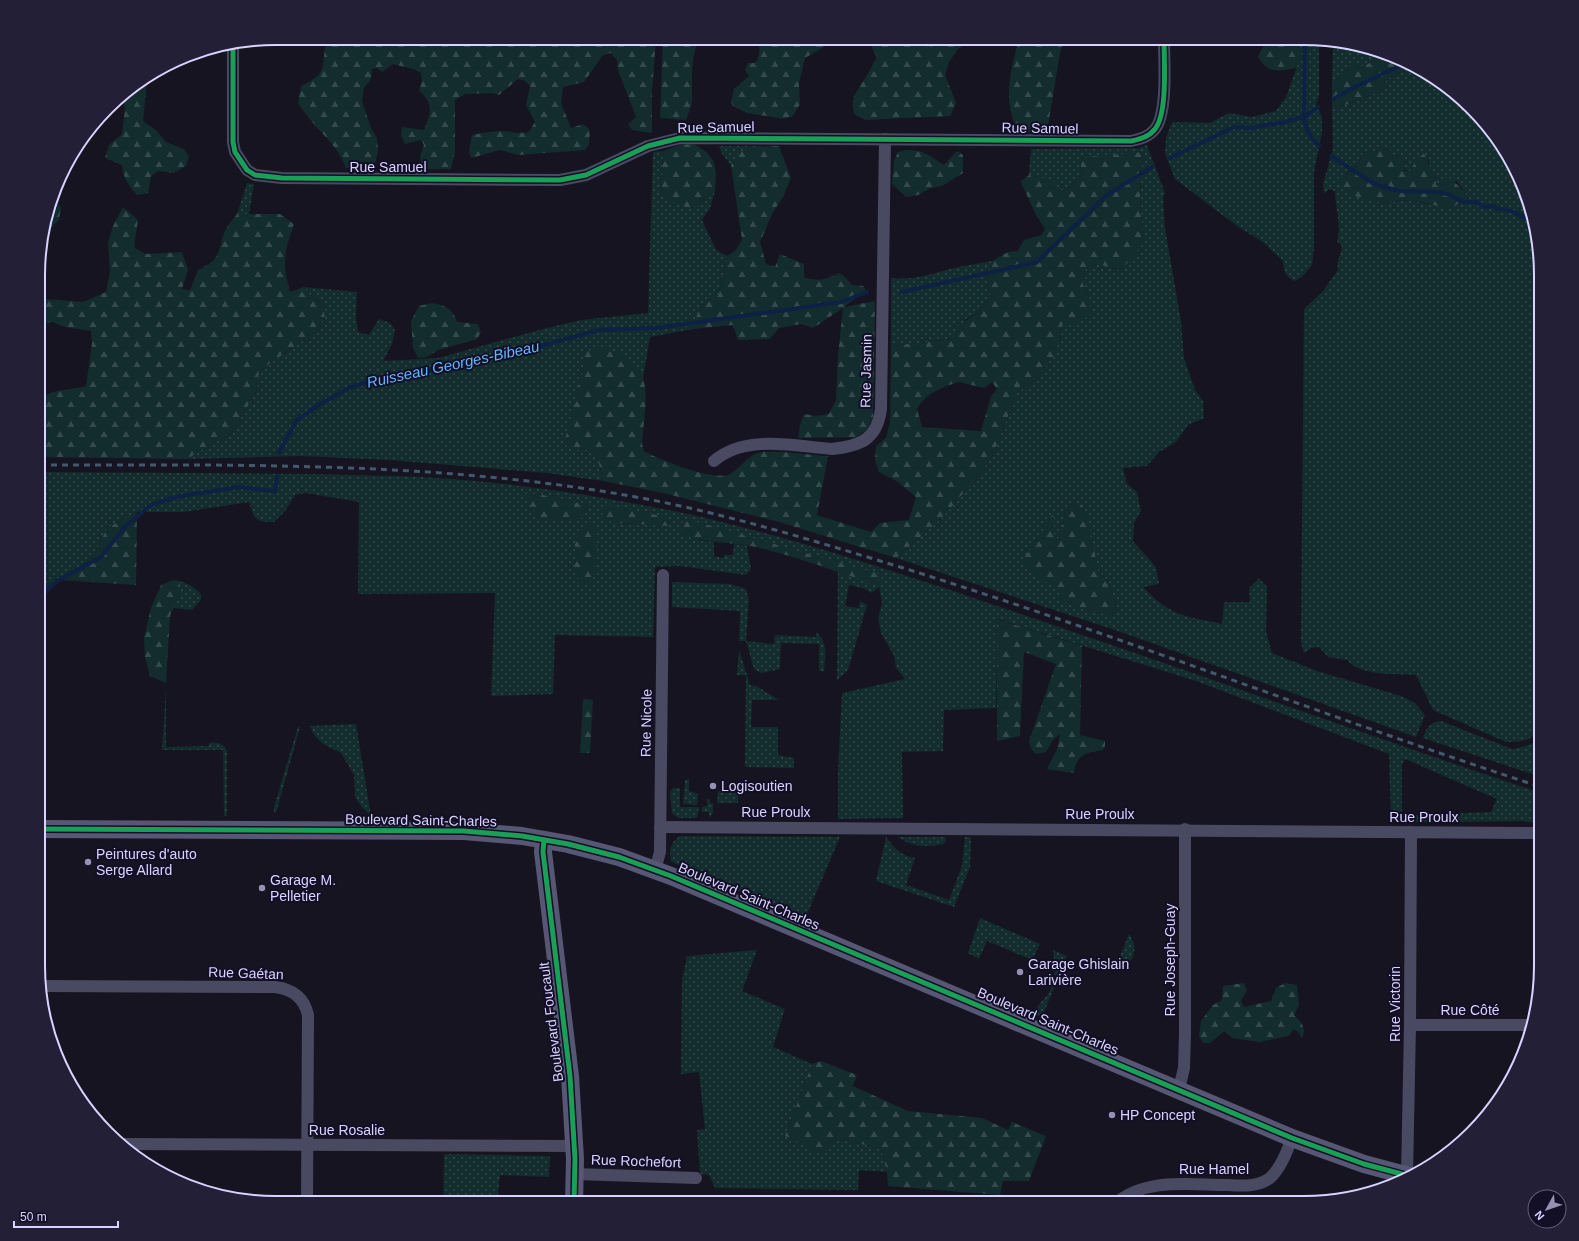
<svg xmlns="http://www.w3.org/2000/svg" width="1579" height="1241" font-family="Helvetica,sans-serif">
<style>
.grass{fill:url(#grass-dots);fill-rule:evenodd}
.forest{fill:url(#forest-firs);fill-rule:evenodd}
.lines{fill:none;stroke-linecap:round;stroke-linejoin:round}
.stream{stroke:#0d2144;stroke-width:4}
.street{stroke:#4a4962;stroke-width:12}
.secondary{stroke:#575674;stroke-width:18}
.rail{stroke:#43596b;stroke-width:3;stroke-dasharray:6 5;stroke-linecap:butt}
.cycleway-casing{stroke:#130f26;stroke-width:8}
.cycleway{stroke:#1a9f57;stroke-width:5}
.poi-dot{fill:#9591b1;stroke:#130f26;stroke-width:1.5}
.labels{text-anchor:middle;dominant-baseline:central;stroke-width:4;stroke-linejoin:round;paint-order:stroke}
.street-label{font-size:14px;fill:#d9d4ff;stroke:#130f26}
.poi-label{font-size:14px;fill:#d9d4ff;stroke:#130f26;text-anchor:start}
.water-label{font-size:15px;font-style:italic;fill:#62b6ff;stroke:#130f26}
.rim{fill:none;stroke:#d9d4ff;stroke-width:2}
</style>
<defs>
<pattern id="grass-dots" width="8" height="8" patternUnits="userSpaceOnUse"><rect width="8" height="8" fill="#132c2d"/><path d="M2 2h.1M6 6h.1" fill="none" stroke="#354a4c" stroke-width="1.8" stroke-linecap="round"/></pattern>
<pattern id="forest-firs" width="22" height="20" patternUnits="userSpaceOnUse"><rect width="22" height="20" fill="#132c2d"/><path d="M5 1l3.5 6h-7zM16 11l3.5 6h-7z" fill="#354a4c"/></pattern>
</defs>
<rect width="100%" height="100%" fill="#161421"/>
<!-- grass -->
<g class="grass">
<polygon points="914,38 936,38 936,39 929,47 916,45"/>
<path d="M1307,38L1319,39V95L1316,104L1322,117V133L1314,172V249L1312,265L1302,277L1294,281C1285,276 1284,272 1283,261L1264,243L1237,226L1175,179L1165,153L1166,138L1172,122L1210,123L1229,113L1252,117L1276,111L1286,97Z"/>
<polygon points="1333,42 1389,55 1358,68 1349,67 1345,74 1332,83"/>
<path d="M1411,66L1460,97L1517,170L1536,229L1541,275V728C1532,741 1521,742 1506,742L1433,710L1416,675C1397,674 1360,676 1347,660L1328,657L1319,647L1311,648L1304,653L1301,643L1304,309L1323,291L1338,270C1336,260 1341,255 1342,246L1337,241C1342,225 1335,208 1335,191L1329,189L1324,194L1323,184L1333,149L1332,110L1386,89V80ZM1389,148C1392,156 1396,157 1404,157L1407,164L1398,169L1410,171L1413,164L1428,159L1430,169L1436,175V185L1439,186L1456,181L1466,193C1464,200 1456,207 1448,208C1442,209 1436,205 1430,204C1415,200 1398,199 1384,204L1340,188L1346,173L1357,166L1363,153Z"/>
<path d="M1147,145L1165,193L1163,197L1165,228L1181,321L1184,358L1195,390L1203,401L1204,418L1188,425L1176,442L1159,452L1147,466L1123,468L1127,484L1137,492L1141,511L1134,523L1133,541L1156,567L1159,584L1143,587C1170,616 1185,616 1222,624L1224,602H1250L1249,588L1259,578L1267,587L1266,632L1272,653L1317,671L1401,696L1415,703L1425,715L1416,737L1115,630L896,558L942,518L979,475L992,457L1017,393L1035,380L1060,342L1063,323L1090,299L1082,282L1086,268L1097,264L1119,270L1143,242L1140,193L1143,152L1080,163L1082,175L1069,189L1058,191L1040,178L1029,175L1031,149L1138,148ZM1074,501L1094,553L1098,571L1108,581L1116,605L1113,615C1093,612 1076,609 1059,598L1060,591L1025,568L1043,532L1054,514V540L1061,538L1065,512Z"/>
<path d="M719,146H764C746,148 740,150 731,165L722,154Z"/>
<path d="M663,151L661,195L692,208L715,191L710,208L702,220L716,250L727,256L718,296C699,303 698,310 693,329L650,337L643,379L636,369L584,352V365L572,450H587L598,460L603,481L547,473L389,460L301,456L187,459L211,444L231,435L257,390L259,371L315,332L325,317L322,303L309,294L304,287L357,292L356,316L358,332L369,335L379,319L390,323L395,330L392,344L383,361L438,358L543,329L581,320L648,313L653,152Z"/>
<polygon points="247,183 254,184 249,214 237,214"/>
<path d="M992,261L986,287L991,296L979,312L966,319L953,339L891,346V278C913,280 925,276 946,270C961,266 976,264 992,261Z"/>
<path d="M40,472C128,473 216,473 304,474C353,475 403,475 452,479C529,485 607,497 683,513C797,538 908,576 1018,613C1193,672 1366,735 1541,793V824L1524,821L1416,822L1415,815L1491,812L1497,799L1405,759L1402,764V820H1391L1389,754L1196,681L998,619L996,708L944,710L943,751L902,752L903,818L838,819V771L842,693L905,679L896,668L894,656L881,633L878,618L882,603L879,587L872,593L863,588L849,585L845,606L859,608L860,601L867,605L848,670L837,680L838,572L879,586L683,518L698,540L714,542V556L723,558L724,555H733L734,544L747,546L751,569L746,575L680,566L655,567L653,637L555,635L553,694L491,696L495,593L358,594L359,502L306,493L295,495L285,511L274,522C254,522 255,520 249,502L183,512H137L107,528L94,555L39,598ZM525,494H539L587,505L584,518ZM671,520L668,526L617,523Z"/>
<polygon points="180,581 192,586 201,594 201,600 192,610 173,608 180,593"/>
<path d="M672,582L730,584L746,589L749,599L746,641L774,644L775,635L816,637V632C829,643 825,657 824,672L819,670V644L781,643L780,669L761,673L754,669L746,641H739L740,611L672,607Z"/>
<polygon points="739,650 750,685 758,687 779,700 752,700 751,727 778,727 778,755 794,758 794,768 745,767 746,675 737,675"/>
<path d="M166,690V747L209,746V743C218,742 223,743 227,751V816H224L223,750H162Z"/>
<path d="M1441,721L1512,749C1523,747 1533,745 1541,737V777L1423,738C1426,728 1430,722 1441,721Z"/>
<polygon points="356,724 371,816 361,806 355,797 354,775 341,753 323,744 314,735 310,726"/>
<polygon points="298,727 300,727 276,813 274,813 274,807"/>
<polygon points="689,779 689,791 698,794 697,805 683,804 685,780"/>
<polygon points="673,788 680,788 680,807 699,807 697,818 679,818 672,814 670,792"/>
<polygon points="721,789 725,789 726,792 738,792 738,803 717,803 718,791 721,791"/>
<polygon points="707,799 710,799 710,803 713,803 713,813 709,818 709,812 702,812 702,807 707,806"/>
<path d="M680,836L840,837L805,919L676,864L671,861C669,849 670,843 680,836Z"/>
<path d="M886,837C895,849 900,855 915,858L906,885L949,900L962,866L965,837H971L970,867L954,907L876,881Z"/>
<path d="M898,837H945L946,840L944,844C928,847 913,848 898,837Z"/>
<polygon points="980,918 1040,944 1032,960 987,941 979,959 968,953"/>
<path d="M1129,934C1137,945 1136,957 1126,966L1117,964Z"/>
<polygon points="757,950 742,991 785,1009 773,1047 812,1064 785,1136 835,1139 881,1148 887,1172 859,1170 858,1190 715,1188 709,1175 700,1174 697,1130 705,1129 699,1072 681,1074 682,980 687,956"/>
<path d="M1053,950L1067,956L1042,1017L1036,1015C1038,1000 1045,1001 1050,991C1057,978 1055,964 1053,950Z"/>
<polygon points="444,1154 550,1156 549,1177 500,1175 497,1203 443,1203"/>
</g>
<!-- forest -->
<g class="forest">
<path d="M324,38H656L652,92V133L632,130L628,124L636,117L618,70L617,60L611,53L603,55L584,82L563,87L561,103L571,128L583,124L590,130L589,144L585,150L518,155L500,150L471,158L469,151L472,135C482,133 493,131 504,131C514,132 517,134 529,132L535,122L526,105L530,86L525,81L518,79L499,95L493,93L465,94L455,100V151L451,169H423L420,156L424,145L421,140L405,144L401,135L402,127L424,130C432,111 433,104 419,90L422,82L421,73L413,69L393,64L382,72L377,68L372,69L371,79L364,88L362,101L371,128L377,138L378,151L374,168H346C336,141 312,127 298,103L301,86C329,73 321,67 326,41Z"/>
<path d="M663,38H701C689,53 693,83 692,102C691,108 688,114 686,120L660,118Z"/>
<path d="M757,38H834L829,44L805,58L799,83L800,104L793,116L784,119L766,116L747,113L733,106L731,102L734,89L749,76L745,70L748,63H755C761,55 760,47 757,38Z"/>
<path d="M872,38H914L916,45L929,47L936,38H978L958,49L949,62L945,75L956,103L950,116L866,120L855,115C849,100 856,93 864,80C869,73 872,65 877,57L872,48Z"/>
<path d="M1019,38H1065L1060,53L1047,132H1019C1001,102 1011,70 1019,38Z"/>
<path d="M1267,38H1307L1297,67C1280,72 1268,74 1258,57Z"/>
<polygon points="1389,55 1411,66 1386,80 1386,89 1332,110 1332,83 1345,74 1352,63 1358,68"/>
<path d="M147,81L143,121L156,130L166,142L184,149L189,157L186,166L174,173L158,171L151,176L148,193L137,195C128,185 123,178 122,165L105,158L109,145L122,134L125,108L122,95Z"/>
<path d="M693,144C717,155 717,167 715,191L692,208L680,206L661,195L663,151L679,145Z"/>
<path d="M779,146L791,178L782,199L773,212L760,242L766,264L775,267L780,254L804,264V277C818,282 826,280 839,273L844,276L852,285L863,286L866,290L844,307L875,301L873,417L867,430L856,437L798,438L800,425L804,414L816,416L829,414L836,400L838,355L843,308L813,328L801,324L779,328L770,339L738,340L733,325L693,329C698,310 699,303 718,296L727,256L735,251L742,240L731,165L738,153L751,147Z"/>
<path d="M1389,148C1391,156 1396,157 1404,157L1407,164L1399,169L1403,171H1410L1418,156L1424,154C1429,161 1429,168 1436,175V185L1439,186L1450,178L1466,193C1464,200 1456,207 1448,208C1442,209 1436,205 1430,204C1415,200 1398,199 1384,204C1370,198 1351,198 1340,188L1342,177L1357,166L1363,153Z"/>
<path d="M905,150C925,150 928,155 944,165L957,151L963,155V173L942,186L931,188L918,195L906,197L892,184L894,161L898,152Z"/>
<path d="M1143,152L1140,193L1143,243L1133,258L1119,270L1097,264L1086,268L1082,282L1090,299L1091,314L1077,325L1063,323L1058,351L1035,380L1017,393L992,457L979,475L942,518L896,558L779,522L663,493L603,481L598,460L587,450H571L564,444L584,365V352C602,347 610,346 624,358C631,364 640,370 643,379C649,392 643,428 642,444L644,451C659,460 711,480 728,475C737,472 746,457 757,453C772,449 811,455 828,456L817,515L871,532L880,523L909,520L916,497L898,482L879,472L875,460L876,446L886,438L890,422L891,346L953,339L956,327L979,312L991,296L986,287L992,261L1008,252L1018,251L1024,240L1041,235L1045,229L1036,215L1022,185L1021,181L1029,175L1052,180L1057,183L1058,191L1069,189L1082,175L1080,162L1087,157ZM959,382L984,388L992,382L997,389L991,396L981,431L922,427L917,409C926,393 942,387 959,382Z"/>
<polygon points="55,200 61,208 59,220 43,235"/>
<path d="M123,207L138,220L134,247L145,254L182,252L188,270L182,289L190,290L198,270C225,258 216,248 227,227C230,222 234,218 237,214H280L294,224C284,253 282,262 290,292L304,287L309,294L322,303L325,317L315,332L259,371L257,390L231,435L211,444L187,459L40,457V399C54,388 69,391 86,386L92,343L91,331L65,327L52,322L40,324V294L46,299L83,302L106,292L110,271L108,243L113,226Z"/>
<path d="M431,303C444,305 453,308 457,322L478,324L481,332L477,339L438,350L427,357L418,358L413,348L411,321L419,306Z"/>
<polygon points="525,494 539,494 587,505 584,518 539,521"/>
<path d="M1074,501L1082,505L1088,515L1098,571L1108,581L1116,605L1113,615C1093,612 1076,609 1059,598V591L1025,568L1023,560L1054,513V540L1061,537L1065,512Z"/>
<polygon points="603,504 662,516 671,520 668,526 617,523 602,520"/>
<polygon points="137,512 136,585 60,580 94,555 107,528"/>
<path d="M683,518L883,575L879,586C839,572 798,557 756,547C731,542 706,543 681,535Z"/>
<polygon points="585,524 594,524 597,534 596,577 590,578 591,588 579,581 575,571 575,542"/>
<polygon points="173,580 180,581 180,593 170,616 166,683 150,676 145,657 144,638 151,608 161,585"/>
<path d="M997,619L1082,646L1080,735L1105,741V746L1103,750C1085,753 1077,754 1074,773L1047,769L1057,749L1060,734L1053,740L1046,752L1036,754L1031,749L1029,741L1056,664L1024,652L1020,736L997,741Z"/>
<polygon points="583,699 593,700 590,753 580,753"/>
<path d="M1244,983L1247,990L1241,1001L1244,1007L1271,1001L1276,988L1285,983L1297,985L1299,1005L1294,1015C1301,1022 1307,1028 1302,1038L1298,1032L1293,1029L1289,1036L1259,1042L1232,1038L1225,1031L1210,1043H1203L1199,1036L1201,1021L1213,1005L1222,1000L1223,986Z"/>
<polygon points="821,1061 857,1075 853,1086 908,1111 982,1118 1008,1130 1012,1122 1046,1136 1029,1181 1003,1181 1000,1195 888,1186 887,1172 881,1148 835,1139 821,1155 785,1136 812,1064"/>
</g>
<g class="lines">
<!-- stream -->
<g class="stream">
<path d="M1305,38L1304,117C1306,129 1309,137 1319,145"/>
<polyline points="1333,99 1357,86 1406,63"/>
<path d="M1331,156L1374,184L1399,191L1439,192L1450,195L1463,202H1477L1484,207L1494,206L1497,209C1511,207 1521,218 1534,222"/>
<polyline points="1170,158 1234,127 1251,128 1285,122 1304,117 1318,107"/>
<polyline points="902,292 1037,262 1107,195 1152,167"/>
<polyline points="279,453 296,421 317,406 349,388 383,377 510,355 598,330 657,328 841,302 867,292"/>
<polyline points="39,598 57,581 101,557 124,528 151,505 176,497 239,487 275,491 277,477"/>
</g>
<!-- street -->
<g class="street">
<path d="M233,45V142L235,152L247,170L255,175L282,178L560,180L586,175L648,146L680,138L1131,141C1140,139 1149,137 1155,129C1168,113 1164,61 1164,38"/>
<path d="M714,461C745,434 794,446 832,449C860,446 877,440 881,409L885,139"/>
<polyline points="660,827 1541,833"/>
<polyline points="655,870 660,852 663,575"/>
<path d="M40,986L275,987C292,989 304,997 308,1015L307,1203"/>
<polyline points="1410,1025 1530,1025"/>
<polyline points="1179,1089 1184,1068 1185,1034 1185,829"/>
<polyline points="119,1144 575,1146"/>
<polyline points="575,1174 696,1178"/>
<polyline points="1407,1176 1410,1025 1411,832"/>
<path d="M1116,1203C1147,1177 1191,1185 1228,1185C1242,1186 1258,1187 1270,1178C1281,1168 1287,1151 1292,1138"/>
</g>
<!-- secondary -->
<g class="secondary">
<polyline points="39,829 464,831 522,836 568,844 619,857 671,876 1292,1138 1364,1164 1409,1176"/>
<polyline points="544,840 543,852 570,1076 575,1159 574,1203"/>
</g>
<!-- rail -->
<path class="rail" d="M40,465C245,465 450,461 652,500C737,517 818,542 900,567C1116,634 1326,717 1541,787"/>
<defs>
<g id="cycleway">
<path d="M233,45V142L235,152L247,170L255,175L282,178L560,180L586,175L648,146L680,138L1131,141C1140,139 1149,137 1155,129C1168,113 1164,61 1164,38"/>
<polyline points="39,829 464,831 522,836 568,844 619,857 671,876 1292,1138 1364,1164 1409,1176"/>
<polyline points="544,840 543,852 570,1076 575,1159 574,1203"/>
</g>
</defs>
<!-- cycleway casing -->
<use href="#cycleway" class="cycleway-casing"/>
<!-- cycleway -->
<use href="#cycleway" class="cycleway"/>
</g>
<!-- markers -->
<g class="poi-dot">
<circle cx="713" cy="786" r="4"/>
<circle cx="88" cy="862" r="4"/>
<circle cx="262" cy="888" r="4"/>
<circle cx="1020" cy="972" r="4"/>
<circle cx="1112" cy="1115" r="4"/>
</g>
<g class="labels">
<!-- street labels -->
<g class="street-label">
<text transform="translate(716 127) rotate(-1)">Rue Samuel</text>
<text transform="translate(1040 128) rotate(1)">Rue Samuel</text>
<text x="388" y="167">Rue Samuel</text>
<text transform="translate(866 371) rotate(-89)">Rue Jasmin</text>
<text transform="translate(646 723) rotate(-89)">Rue Nicole</text>
<text x="776" y="812">Rue Proulx</text>
<text x="1100" y="814">Rue Proulx</text>
<text x="1424" y="817">Rue Proulx</text>
<text transform="translate(421 820) rotate(1)">Boulevard Saint-Charles</text>
<text transform="translate(749 896) rotate(23)">Boulevard Saint-Charles</text>
<text transform="translate(1170 960) rotate(-90)">Rue Joseph-Guay</text>
<text transform="translate(246 973) rotate(2)">Rue Gaétan</text>
<text transform="translate(1395 1004) rotate(-90)">Rue Victorin</text>
<text x="1470" y="1010">Rue Côté</text>
<text transform="translate(1048 1021) rotate(23)">Boulevard Saint-Charles</text>
<text transform="translate(551 1022) rotate(-97)">Boulevard Foucault</text>
<text x="347" y="1130">Rue Rosalie</text>
<text transform="translate(636 1161) rotate(2)">Rue Rochefort</text>
<text x="1214" y="1169">Rue Hamel</text>
</g>
<!-- poi labels -->
<g class="poi-label">
<text x="721" y="786">Logisoutien</text>
<text x="96" y="854">Peintures d'auto<tspan x="96" dy="16">Serge Allard</tspan></text>
<text x="270" y="880">Garage M.<tspan x="270" dy="16">Pelletier</tspan></text>
<text x="1028" y="964">Garage Ghislain<tspan x="1028" dy="16">Larivière</tspan></text>
<text x="1120" y="1115">HP Concept</text>
</g>
<!-- water labels -->
<g class="water-label">
<text transform="translate(453 364) rotate(-12)">Ruisseau Georges-Bibeau</text>
</g>
</g>
<!-- crop -->
<path d="M0 0H1579V1241H0ZM275 45H1304A230 230 0 0 1 1534 275V966A230 230 0 0 1 1304 1196H275A230 230 0 0 1 45 966V275A230 230 0 0 1 275 45Z" fill="#231f37" fill-rule="evenodd"/>
<path class="rim" d="M275 45H1304A230 230 0 0 1 1534 275V966A230 230 0 0 1 1304 1196H275A230 230 0 0 1 45 966V275A230 230 0 0 1 275 45Z"/>
<!-- north arrow -->
<g transform="translate(1547 1209) rotate(230)"><circle r="19" fill="#130f26" stroke="#625e7d"/>
<path d="M0-3L7 15L0 10L-7 15Z" fill="#9591b1"/>
<text y="-6" font-size="11" font-weight="bold" text-anchor="middle" fill="#d9d4ff">N</text>
</g>
<!-- scale -->
<path d="M14 1221v6h104v-6" fill="none" stroke="#d9d4ff" stroke-width="2"/>
<text x="20" y="1221" font-size="12" fill="#d9d4ff" stroke="#130f26" stroke-width="3" paint-order="stroke">50 m</text>
</svg>
